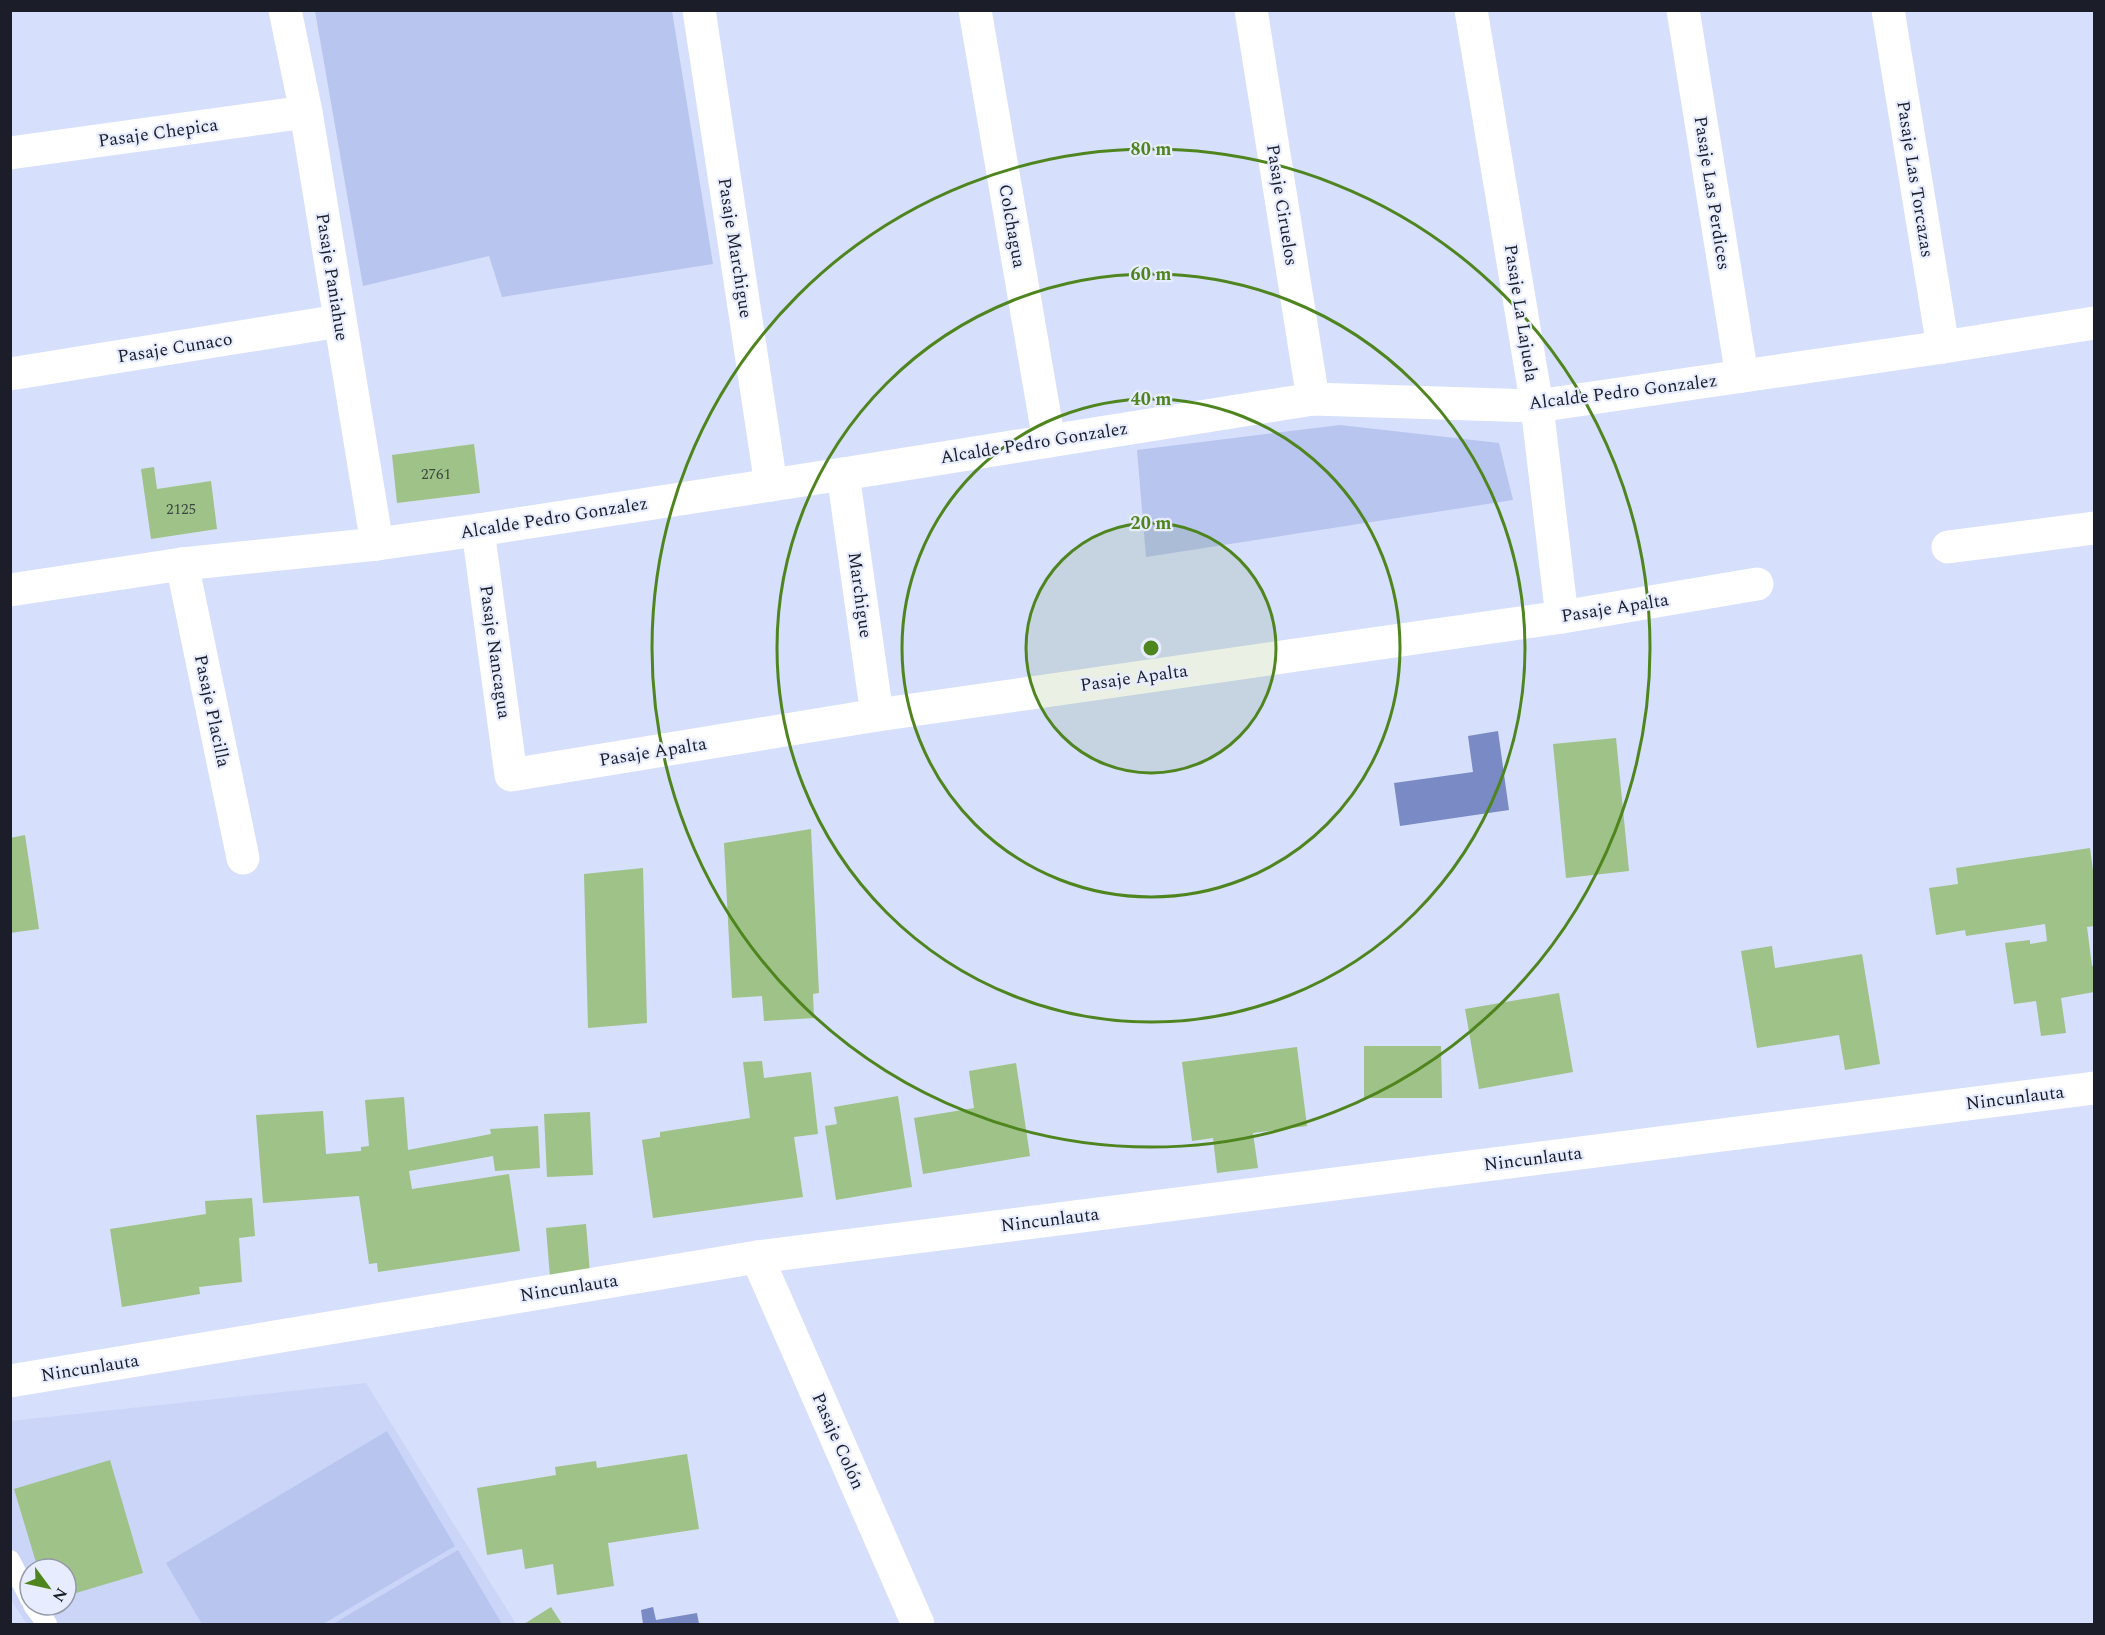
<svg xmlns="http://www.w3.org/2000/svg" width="2105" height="1635" font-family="Spectral,serif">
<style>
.built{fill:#cad5f8;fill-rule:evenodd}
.green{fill:#b8c5ef}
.water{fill:#798ac4}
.building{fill:#9ec287}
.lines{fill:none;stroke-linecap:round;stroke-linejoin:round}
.lane{stroke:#fff;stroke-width:20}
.street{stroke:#fff;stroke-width:33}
.ring{fill:none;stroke:#4f851e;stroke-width:3}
.labels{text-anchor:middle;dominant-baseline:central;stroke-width:4.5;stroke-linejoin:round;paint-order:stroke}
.number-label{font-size:15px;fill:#3c4740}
.street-label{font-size:18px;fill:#1b1e28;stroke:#e7edfe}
.centre{fill:#4f851e;stroke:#e7edfe;stroke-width:3}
.ring-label{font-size:18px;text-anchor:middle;font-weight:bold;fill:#4f851e;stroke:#e7edfe;stroke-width:4.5;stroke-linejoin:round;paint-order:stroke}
</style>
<rect width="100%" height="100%" fill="#d6dffb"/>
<!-- built -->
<path class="built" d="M366,1383L516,1624H27L11,1600L10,1421ZM30,1569H66V1605H30Z"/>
<!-- green -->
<g class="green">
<polygon points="315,11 672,11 713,264 502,297 489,256 363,286"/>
<polygon points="1340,425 1499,443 1513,500 1146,557 1137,450"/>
<polygon points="387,1431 455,1546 323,1624 202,1624 166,1563"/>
<polygon points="458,1550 502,1624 333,1624"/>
</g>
<!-- water -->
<g class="water">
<polygon points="1498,731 1509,810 1400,826 1394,783 1473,772 1468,736"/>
<polygon points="653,1607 656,1620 697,1613 699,1624 643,1624 641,1610"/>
</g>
<!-- building -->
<g class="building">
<polygon points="474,444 480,493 397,503 392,455"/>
<polygon points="154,467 157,489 211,481 217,529 151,539 141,469"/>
<polygon points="1616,738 1629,871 1566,878 1553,744"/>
<polygon points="811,829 819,993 813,994 814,1018 764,1021 762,996 732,998 724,843"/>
<polygon points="25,835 39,929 10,933 10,838"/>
<polygon points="2090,848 2094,878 2094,926 2087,927 2092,966 2094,965 2094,992 2061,998 2066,1033 2041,1036 2036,1001 2014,1004 2005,943 2030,940 2030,944 2047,941 2045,924 1966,936 1965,930 1936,935 1929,888 1958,884 1956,868"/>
<polygon points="643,868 647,1023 588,1028 584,874"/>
<polygon points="1772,946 1775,968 1862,954 1880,1064 1845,1070 1839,1035 1757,1048 1741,951"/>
<polygon points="1559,993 1573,1072 1479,1089 1465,1009"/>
<polygon points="1364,1046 1441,1046 1442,1098 1364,1098"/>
<polygon points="1297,1047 1307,1126 1253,1133 1258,1168 1217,1173 1213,1138 1192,1141 1182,1062"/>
<polygon points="762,1061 764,1078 811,1072 818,1134 794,1137 803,1197 653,1218 642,1140 660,1137 660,1132 750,1118 743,1062"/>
<polygon points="1016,1063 1030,1156 923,1174 914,1118 974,1108 969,1071"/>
<polygon points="898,1096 912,1187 836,1200 825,1126 837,1124 834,1107"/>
<polygon points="404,1097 408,1150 491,1134 490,1129 538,1126 540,1168 495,1171 493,1156 409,1171 412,1189 509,1174 520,1251 378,1272 377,1263 369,1264 359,1196 263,1203 256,1115 323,1111 326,1154 361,1151 361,1147 369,1146 365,1100"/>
<polygon points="590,1112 593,1175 547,1177 544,1114"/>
<polygon points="252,1198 255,1236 239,1238 242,1282 199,1287 200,1294 122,1307 110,1229 206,1214 205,1201"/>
<polygon points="586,1224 590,1273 550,1277 546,1228"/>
<polygon points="687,1454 699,1529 608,1543 614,1586 557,1595 553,1564 525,1569 522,1549 487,1555 477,1488 556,1475 555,1467 596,1461 597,1468"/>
<polygon points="110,1460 143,1573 66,1596 66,1569 38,1569 14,1489"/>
<polygon points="551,1607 562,1624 524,1624"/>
</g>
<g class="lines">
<!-- lane -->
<g class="lane">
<polyline points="10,1560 30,1599"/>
<polyline points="33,1605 47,1624"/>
</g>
<!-- street -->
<g class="street">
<polyline points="285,10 306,112 377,544"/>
<polyline points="699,10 771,485"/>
<polyline points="975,10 1049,441"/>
<polyline points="1251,10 1313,399"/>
<polyline points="1471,10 1537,406 1562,617"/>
<polyline points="1683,10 1742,376"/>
<polyline points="1888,10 1943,347"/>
<polyline points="10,153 306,112"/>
<polyline points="10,374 339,321"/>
<polyline points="843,474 877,715"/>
<polyline points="478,530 511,775 877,715 1562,617 1757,584"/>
<polyline points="1948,547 2094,528"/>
<polyline points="182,564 243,858"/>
<polyline points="10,590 182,564 377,544 478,530 843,474 1313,399 1537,406 1943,347 2094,323"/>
<polyline points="757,1257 918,1624"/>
<polyline points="10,1381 757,1257 2094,1088"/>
</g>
</g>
<!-- distance rings -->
<circle cx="1151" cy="648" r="125" fill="#4f851e" fill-opacity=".12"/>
<g class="ring">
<circle cx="1151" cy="648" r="125"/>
<circle cx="1151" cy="648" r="249"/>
<circle cx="1151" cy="648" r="374"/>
<circle cx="1151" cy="648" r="499"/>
</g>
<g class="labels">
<!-- number labels -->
<g class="number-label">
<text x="436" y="474">2761</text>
<text x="181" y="509">2125</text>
</g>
<!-- street labels -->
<g class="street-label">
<text transform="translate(158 133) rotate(-8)">Pasaje Chepica</text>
<text transform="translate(1915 179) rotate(81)">Pasaje Las Torcazas</text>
<text transform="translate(1712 193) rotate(81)">Pasaje Las Perdices</text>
<text transform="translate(1282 205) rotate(81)">Pasaje Ciruelos</text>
<text transform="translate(1012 226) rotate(80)">Colchagua</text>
<text transform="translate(735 248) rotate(81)">Pasaje Marchigue</text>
<text transform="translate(332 277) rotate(81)">Pasaje Paniahue</text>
<text transform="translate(1521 313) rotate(81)">Pasaje La Lajuela</text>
<text transform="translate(175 348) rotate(-9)">Pasaje Cunaco</text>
<text transform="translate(1623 392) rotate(-7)">Alcalde Pedro Gonzalez</text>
<text transform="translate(1034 443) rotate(-9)">Alcalde Pedro Gonzalez</text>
<text transform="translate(554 518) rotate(-9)">Alcalde Pedro Gonzalez</text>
<text transform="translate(860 595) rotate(82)">Marchigue</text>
<text transform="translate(1615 608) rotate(-9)">Pasaje Apalta</text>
<text transform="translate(495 652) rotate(82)">Pasaje Nancagua</text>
<text transform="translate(1134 678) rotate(-8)">Pasaje Apalta</text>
<text transform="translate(212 711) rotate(78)">Pasaje Placilla</text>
<text transform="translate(653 752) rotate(-9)">Pasaje Apalta</text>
<text transform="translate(2015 1098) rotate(-7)">Nincunlauta</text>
<text transform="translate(1533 1159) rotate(-7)">Nincunlauta</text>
<text transform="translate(1050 1220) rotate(-7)">Nincunlauta</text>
<text transform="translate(569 1288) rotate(-9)">Nincunlauta</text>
<text transform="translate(90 1368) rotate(-9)">Nincunlauta</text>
<text transform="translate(838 1441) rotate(66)">Pasaje Colón</text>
</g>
</g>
<circle cx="1151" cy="648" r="9" class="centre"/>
<g class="ring-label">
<text x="1151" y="155">80 m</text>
<text x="1151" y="280">60 m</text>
<text x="1151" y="405">40 m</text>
<text x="1151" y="529">20 m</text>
</g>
<!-- border -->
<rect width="2105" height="1635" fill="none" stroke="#1b1e28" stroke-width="24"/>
<!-- north arrow -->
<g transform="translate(48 1587) rotate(123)"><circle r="28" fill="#e7edfe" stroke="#959aa8" stroke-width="1.5"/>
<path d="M0-4.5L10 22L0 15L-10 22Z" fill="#4f851e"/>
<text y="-9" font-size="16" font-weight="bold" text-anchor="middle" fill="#1b1e28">N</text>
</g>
</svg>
